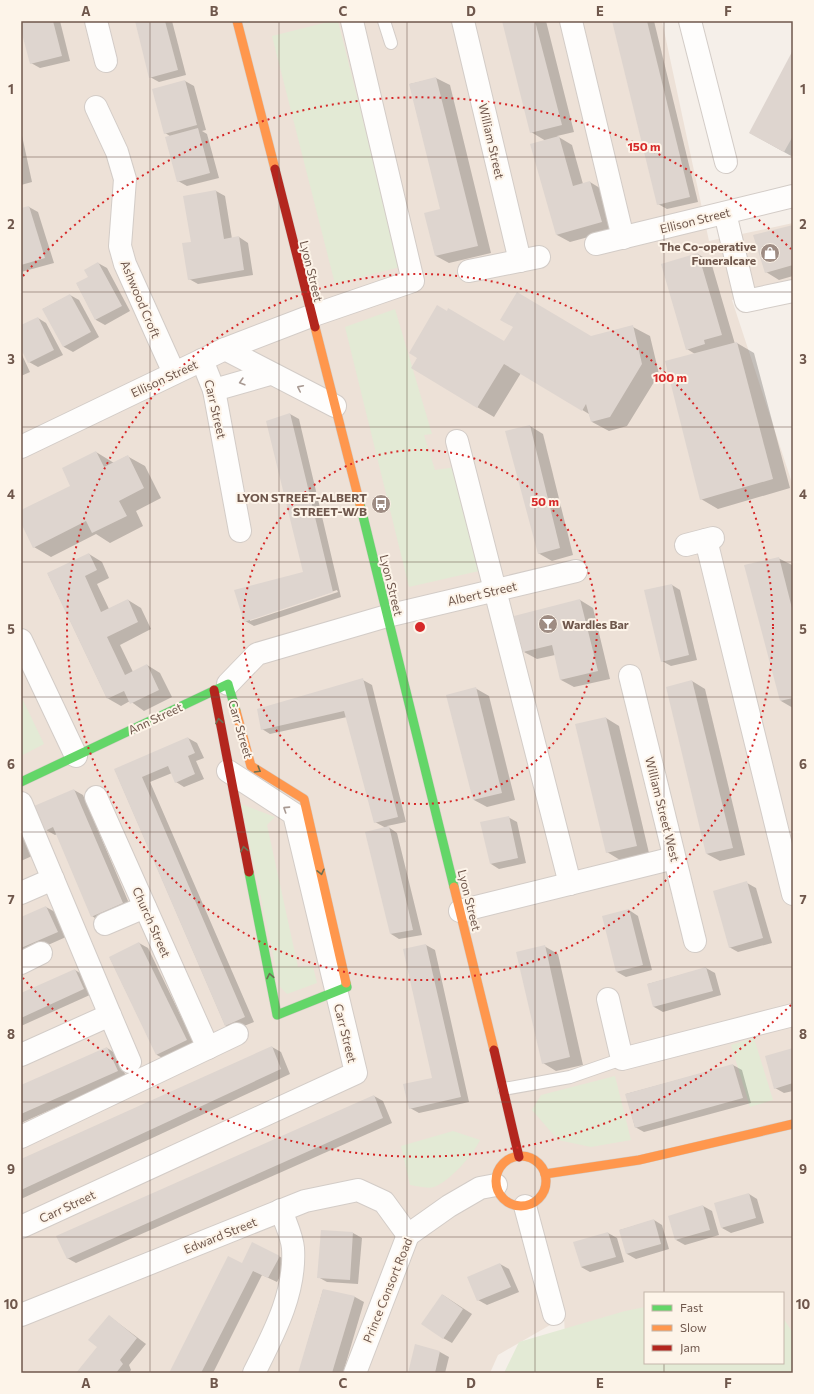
<svg xmlns="http://www.w3.org/2000/svg" width="814" height="1394" font-family="Commissioner,sans-serif">
<style>
.residential{fill:#ede1d7;fill-rule:evenodd}
.green{fill:#e3ead5}
.shadow{fill:#0003;fill-rule:evenodd}
.building{fill:#ded5cf}
.lines{fill:none;stroke-linecap:round;stroke-linejoin:round}
.lane-casing{stroke:#d3ccc7;stroke-width:14}
.street-casing{stroke:#d3ccc7;stroke-width:24}
.fast-casing{stroke:#d4ccc6;stroke-width:10}
.slow-casing{stroke:#d4ccc6;stroke-width:10}
.jam-casing{stroke:#d4ccc6;stroke-width:10}
.lane{stroke:#fefdfc;stroke-width:12}
.street{stroke:#fefdfc;stroke-width:22}
.fast{stroke:#63d668;stroke-width:9}
.slow{stroke:#ff974d;stroke-width:9}
.jam{stroke:#b3261e;stroke-width:9}
.oneway{stroke:#a89992}
.oneway2{stroke:#6d7052}
.grid{fill:none;stroke:#6f574c;stroke-width:1;stroke-opacity:0.55}
.ring{fill:none;stroke:#d62828;stroke-width:2;stroke-dasharray:2 4}
.labels{text-anchor:middle;dominant-baseline:central;stroke-width:4;stroke-linejoin:round;paint-order:stroke}
.street-label{font-size:12px;fill:#6f574c;stroke:#fdf4e9}
.poi-label{font-size:12px;font-weight:bold;fill:#6f574c;stroke:#fdf4e9;text-anchor:end}
.centre{fill:#d62828;stroke:#fdf4e9;stroke-width:2}
.ring-label{font-size:12px;text-anchor:middle;font-weight:bold;fill:#d62828;stroke:#fdf4e9;stroke-width:4;stroke-linejoin:round;paint-order:stroke}
.neatline{fill:none;stroke:#6f574c;stroke-width:1.5}
.grid-label{font-size:13px;text-anchor:middle;font-weight:bold;fill:#6f574c}
</style>
<rect width="100%" height="100%" fill="#f5efe9"/>
<!-- residential -->
<path class="residential" d="M21,21H662L709,241L793,223V283L732,300L793,486V1373H567L564,1317L498,1355L490,1373H21ZM645,1293H783V1363H645Z"/>
<!-- green -->
<g class="green">
<polygon points="332,21 338,21 400,267 335,284 272,36"/>
<polygon points="395,309 432,434 424,435 435,470 456,467 479,571 409,587 345,327"/>
<polygon points="21,696 44,744 21,756"/>
<polygon points="241,804 275,817 267,825 298,967 313,966 317,983 287,994 280,987"/>
<polygon points="754,1038 773,1100 750,1107 731,1045"/>
<polygon points="615,1076 631,1140 591,1147 558,1140 532,1110 541,1095"/>
<path d="M453,1131L480,1140C474,1154 449,1182 434,1187C428,1189 416,1186 410,1185L401,1146Z"/>
<polygon points="645,1307 645,1363 783,1363 783,1318 793,1333 793,1373 504,1373 519,1342 625,1311"/>
</g>
<!-- shadow -->
<g class="shadow">
<polygon points="21,21 60,21 70,61 40,68 31,63"/>
<polygon points="136,21 172,21 186,75 159,82 150,77"/>
<polygon points="503,21 546,21 574,132 557,136 572,145 583,184 590,182 603,190 614,230 570,242 557,235 546,141 531,132"/>
<polygon points="613,21 654,21 698,202 667,209 658,204"/>
<polygon points="793,52 793,157 750,133"/>
<polygon points="436,78 450,85 491,253 449,263 436,256 441,210 410,84"/>
<polygon points="185,81 194,86 206,130 202,131 207,134 219,178 187,186 178,181 170,136 165,133"/>
<polygon points="21,131 32,182 21,185"/>
<polygon points="216,191 225,196 232,239 239,237 248,243 253,275 198,284 189,279 192,243"/>
<polygon points="29,207 38,212 54,263 21,272 21,209"/>
<polygon points="793,226 793,276 779,280 766,272"/>
<polygon points="698,254 711,262 735,344 737,343 754,353 790,488 718,509 701,499 695,354 687,349"/>
<polygon points="98,263 107,268 130,311 105,325 96,320 77,284 90,277"/>
<polygon points="70,295 79,300 99,337 73,352 64,347 43,309"/>
<polygon points="38,318 46,323 63,355 38,367 29,362 21,347 21,326"/>
<polygon points="633,327 650,336 659,374 627,426 609,431 592,422 589,414 521,373 494,417 477,407 505,342 591,337"/>
<polygon points="21,353 30,372 21,376"/>
<path d="M290,414L299,419L341,597L254,626L245,621L304,573ZM337,590L338,592L250,621V619Z"/>
<polygon points="530,426 543,434 573,555 552,561 538,553"/>
<polygon points="96,452 114,463 127,456 145,466 161,498 136,511 143,526 110,543 96,534 51,557 34,547 21,521 21,511 72,486"/>
<polygon points="89,554 102,562 109,578 97,584 109,609 128,600 141,608 151,629 120,645 133,672 147,665 160,673 172,697 144,711 130,701 121,706 107,698 48,574"/>
<polygon points="778,558 792,565 793,570 793,708 781,701 746,566"/>
<polygon points="672,585 680,590 697,660 671,666 662,661"/>
<polygon points="580,600 593,608 610,679 574,687 561,680 555,655 537,659 524,652"/>
<polygon points="363,680 372,685 406,822 387,826 397,833 422,935 399,939 391,934 386,828 375,822 347,717 270,734 262,729"/>
<polygon points="692,681 705,689 745,855 720,861 707,854"/>
<polygon points="475,688 489,696 515,800 487,807 474,800"/>
<polygon points="606,718 619,726 649,853 620,860 607,852"/>
<polygon points="188,738 197,743 204,758 196,761 204,779 184,787 176,782 172,773 150,782 254,1022 234,1030 225,1025 115,770"/>
<polygon points="74,790 83,795 131,908 101,922 92,916 57,834 55,835 46,830"/>
<polygon points="508,817 517,822 526,863 499,869 491,864"/>
<polygon points="21,832 32,856 21,861"/>
<polygon points="747,883 756,888 772,943 738,952 729,947"/>
<polygon points="46,907 55,912 66,937 21,957 21,918"/>
<polygon points="629,910 638,916 652,970 626,977 617,972"/>
<polygon points="139,943 148,948 195,1045 166,1060 157,1055 110,958"/>
<polygon points="426,945 435,950 469,1102 419,1113 410,1108 433,1078"/>
<polygon points="544,946 558,954 583,1065 556,1071 543,1063"/>
<polygon points="706,968 715,973 721,995 663,1012 654,1007 648,984"/>
<polygon points="75,970 83,975 92,994 21,1026 21,994"/>
<polygon points="272,1047 281,1052 290,1074 21,1199 21,1160"/>
<polygon points="107,1048 115,1053 126,1076 21,1123 21,1087"/>
<polygon points="793,1049 793,1091 784,1093 775,1088"/>
<polygon points="733,1065 742,1070 751,1103 644,1132 635,1127 626,1094"/>
<polygon points="374,1096 383,1101 392,1123 76,1263 67,1258"/>
<polygon points="749,1194 757,1199 764,1223 731,1233 722,1228"/>
<polygon points="703,1206 712,1211 719,1235 685,1245 676,1240"/>
<polygon points="654,1220 662,1225 669,1249 636,1259 627,1254 620,1230"/>
<polygon points="353,1233 362,1238 358,1284 327,1282 318,1277"/>
<polygon points="608,1233 617,1238 624,1262 590,1272 581,1267"/>
<polygon points="279,1256 288,1262 277,1282 262,1275 213,1373 170,1373 242,1264"/>
<polygon points="500,1264 509,1269 519,1292 487,1305 478,1300 469,1278"/>
<polygon points="323,1290 355,1297 364,1302 343,1373 299,1373"/>
<polygon points="443,1295 472,1314 452,1343 443,1338"/>
<polygon points="109,1316 146,1344 129,1365 131,1370 129,1373 77,1373 99,1347"/>
<polygon points="416,1345 440,1352 449,1357 445,1373 409,1373"/>
</g>
<!-- building -->
<g class="building">
<polygon points="21,21 53,21 62,56 30,64 21,30"/>
<polygon points="135,21 165,21 178,70 149,78"/>
<polygon points="502,21 535,21 562,125 530,133"/>
<polygon points="612,21 647,21 690,197 657,205"/>
<polygon points="793,50 793,136 784,152 749,133"/>
<polygon points="436,77 478,246 435,256 424,213 440,209 409,84"/>
<polygon points="185,80 197,125 164,134 152,89"/>
<polygon points="198,128 210,173 177,182 165,137"/>
<polygon points="559,136 573,186 590,181 602,222 556,235 530,144"/>
<polygon points="216,190 224,239 239,236 244,270 188,280 182,243 191,242 183,196"/>
<polygon points="29,206 45,258 21,265 21,208"/>
<polygon points="793,225 793,265 765,273 753,235"/>
<polygon points="698,253 722,335 704,340 705,344 686,350 661,264"/>
<polygon points="98,262 122,306 95,320 76,283 88,277 84,270"/>
<polygon points="517,292 591,336 633,325 642,364 610,417 591,422 586,404 582,411 504,364 477,408 411,368 417,358 409,353 437,305 447,311 448,308 504,341 513,327 500,320"/>
<polygon points="70,294 91,332 63,347 42,309"/>
<polygon points="38,317 54,350 28,363 21,349 21,325"/>
<polygon points="737,342 773,479 700,500 665,361"/>
<polygon points="290,413 333,592 244,622 234,590 303,572 266,421"/>
<polygon points="530,425 560,548 538,554 505,431"/>
<polygon points="96,451 104,467 128,455 144,488 119,501 127,516 92,533 86,521 33,548 21,523 21,510 70,486 62,468"/>
<polygon points="89,553 97,570 85,576 101,612 128,599 138,622 107,637 125,675 147,664 159,690 130,704 124,691 107,699 47,573"/>
<polygon points="779,557 793,612 793,698 780,701 744,565"/>
<polygon points="672,584 689,655 661,662 644,590"/>
<polygon points="580,599 598,671 560,680 552,645 523,652 514,616"/>
<polygon points="363,678 398,817 374,823 344,711 261,730 257,709"/>
<polygon points="692,680 733,848 706,854 666,687"/>
<polygon points="476,687 502,793 473,800 446,695"/>
<polygon points="606,717 637,846 606,853 575,724"/>
<polygon points="188,737 195,753 188,756 195,774 175,783 168,766 142,777 245,1017 225,1026 114,769"/>
<polygon points="74,789 123,903 91,917 53,827 45,831 34,806"/>
<polygon points="509,816 518,858 490,864 480,822"/>
<polygon points="389,826 413,930 390,934 365,832"/>
<polygon points="747,881 763,938 729,948 713,891"/>
<polygon points="46,906 58,932 21,948 21,917"/>
<polygon points="629,909 643,965 616,972 602,916"/>
<polygon points="139,942 187,1040 156,1055 109,957"/>
<polygon points="426,944 461,1097 409,1109 403,1084 432,1078 403,949"/>
<polygon points="545,945 570,1057 542,1064 516,952"/>
<polygon points="706,967 713,991 653,1007 647,984"/>
<polygon points="75,969 84,989 21,1018 21,993"/>
<polygon points="272,1046 281,1069 21,1190 21,1159"/>
<polygon points="107,1047 118,1071 21,1114 21,1085"/>
<polygon points="793,1048 793,1083 774,1089 765,1056"/>
<polygon points="733,1064 743,1098 635,1128 625,1094"/>
<polygon points="374,1095 383,1118 67,1259 56,1236"/>
<polygon points="749,1193 756,1218 721,1228 714,1203"/>
<polygon points="703,1205 710,1230 675,1240 668,1216"/>
<polygon points="654,1219 661,1244 626,1254 619,1230"/>
<polygon points="321,1230 353,1232 350,1280 317,1278"/>
<polygon points="608,1232 616,1257 581,1267 573,1242"/>
<polygon points="252,1242 280,1256 268,1278 253,1271 201,1373 169,1373 228,1256 242,1263"/>
<polygon points="500,1263 511,1287 477,1301 467,1277"/>
<polygon points="323,1289 355,1296 332,1373 298,1373"/>
<polygon points="442,1294 463,1309 443,1339 421,1324"/>
<polygon points="109,1315 137,1338 120,1360 123,1364 116,1373 76,1373 97,1347 88,1340"/>
<polygon points="415,1344 440,1351 435,1373 408,1373"/>
</g>
<g class="lines">
<defs>
<g id="lane">
<polyline points="384,21 391,43"/>
<polyline points="504,1089 570,1077 622,1059"/>
</g>
<g id="street">
<polyline points="96,21 106,61"/>
<polyline points="463,21 520,261"/>
<polyline points="571,21 623,238"/>
<polyline points="690,21 726,162"/>
<polyline points="96,107 117,152 125,179 120,246 125,264 174,373"/>
<polyline points="725,213 746,301 793,291"/>
<polyline points="596,244 793,196"/>
<polyline points="469,271 539,257"/>
<polyline points="225,349 335,406"/>
<polyline points="202,360 214,390 240,531"/>
<polyline points="214,390 270,374"/>
<polyline points="457,441 570,884"/>
<polyline points="21,447 225,349 311,316 413,281 352,21"/>
<polyline points="706,540 793,894"/>
<polyline points="686,545 713,538"/>
<polyline points="21,640 76,756"/>
<polyline points="630,676 695,941"/>
<polyline points="228,684 257,654 387,616 576,571"/>
<polyline points="96,797 208,1048"/>
<polyline points="21,803 110,1015"/>
<polyline points="21,893 53,879"/>
<polyline points="460,911 674,858"/>
<polyline points="105,924 145,907"/>
<polyline points="21,963 41,953"/>
<polyline points="608,999 622,1059 793,1015"/>
<polyline points="21,1055 110,1015 130,1062"/>
<polyline points="21,1137 237,1034"/>
<polyline points="525,1206 554,1314"/>
<polyline points="21,1227 356,1073 294,814 228,771"/>
<polyline points="21,1315 305,1201 358,1190 384,1202 408,1235"/>
<path d="M254,1373C273,1335 296,1293 293,1248C292,1236 285,1222 281,1210"/>
<polyline points="355,1373 408,1235 449,1206 480,1188 496,1185"/>
</g>
<g id="fast">
<polyline points="360,504 454,887"/>
<polyline points="21,782 228,684 236,711"/>
<polyline points="249,872 277,1015 347,987 346,983"/>
</g>
<g id="slow">
<polyline points="237,21 275,169"/>
<polyline points="315,327 360,504"/>
<polyline points="236,711 251,766 304,799 346,983"/>
<polyline points="454,887 494,1050"/>
<circle cx="521" cy="1181" r="25"/>
<polyline points="545,1174 639,1160 793,1124"/>
</g>
<g id="jam">
<polyline points="275,169 315,327"/>
<polyline points="214,690 249,872"/>
<polyline points="494,1050 519,1157"/>
</g>
</defs>
<!-- lane casing -->
<use href="#lane" class="lane-casing"/>
<!-- street casing -->
<use href="#street" class="street-casing"/>
<!-- fast casing -->
<use href="#fast" class="fast-casing"/>
<!-- slow casing -->
<use href="#slow" class="slow-casing"/>
<!-- jam casing -->
<use href="#jam" class="jam-casing"/>
<!-- lane -->
<use href="#lane" class="lane"/>
<!-- street -->
<use href="#street" class="street"/>
<!-- fast -->
<use href="#fast" class="fast"/>
<!-- slow -->
<use href="#slow" class="slow"/>
<!-- jam -->
<use href="#jam" class="jam"/>
</g>
<!-- one-way arrows -->
<defs><path id="oneway-chevron" d="M-2-3.5L2.5 0L-2 3.5" fill="none" stroke-width="1.6" stroke-linecap="round" stroke-linejoin="round"/></defs>
<g class="oneway">
<use href="#oneway-chevron" transform="translate(242 382) rotate(164)"/>
<use href="#oneway-chevron" transform="translate(300 388) rotate(-154)"/>
<use href="#oneway-chevron" transform="translate(286 809) rotate(-147)"/>
</g>
<g class="oneway2">
<use href="#oneway-chevron" transform="translate(219 721) rotate(-100)"/>
<use href="#oneway-chevron" transform="translate(258 770) rotate(31)"/>
<use href="#oneway-chevron" transform="translate(244 849) rotate(-101)"/>
<use href="#oneway-chevron" transform="translate(321 872) rotate(77)"/>
<use href="#oneway-chevron" transform="translate(270 976) rotate(-101)"/>
</g>
<!-- grid -->
<path class="grid" d="M150,21V1373M279,21V1373M407,21V1373M535,21V1373M664,21V1293M21,157H793M21,292H793M21,427H793M21,562H793M21,697H793M21,832H793M21,967H793M21,1102H793M21,1237H793M664,1363V1373"/>
<!-- distance rings -->
<g class="ring">
<circle cx="420" cy="627" r="177"/>
<circle cx="420" cy="627" r="353"/>
<path d="M791 1005A530 530 0 0 1 23 978M23 276A530 530 0 0 1 791 249"/>
</g>
<!-- icons -->
<defs>
<symbol id="shop-disc" viewBox="-11 -11 22 22"><circle r="9.5" fill="#9e8c83" stroke="#fdf4e9"/><path d="M-5-2.5h2.3a2.7 3.5 0 0 1 5.4 0H5L5.5 6h-11ZM-1.5-2.5h3a1.5 2.3 0 0 0-3 0Z" fill="#fff"/></symbol>
<symbol id="bus-disc" viewBox="-11 -11 22 22"><circle r="9.5" fill="#9e8c83" stroke="#fdf4e9"/><path d="M-5-6H5V4H4V6H2V4H-2V6H-4V4H-5ZM-3.5-4V0h7V-4ZM-3.5 1.2v1.5H-2V1.2ZM2 1.2v1.5H3.5V1.2Z" fill="#fff"/></symbol>
<symbol id="bar-disc" viewBox="-11 -11 22 22"><circle r="9.5" fill="#9e8c83" stroke="#fdf4e9"/><path d="M-6-5H6L.8 .8V4.5H3.5V6h-7V4.5H-.8V.8Z" fill="#fff"/></symbol>
</defs>
<g fill-rule="evenodd">
<use href="#shop-disc" x="759" y="242" width="22" height="22"/>
<use href="#bus-disc" x="370" y="493" width="22" height="22"/>
<use href="#bar-disc" x="537" y="613" width="22" height="22"/>
</g>
<g class="labels">
<!-- street labels -->
<g class="street-label">
<text transform="translate(492 141) rotate(77)">William Street</text>
<text transform="translate(695 220) rotate(-14)">Ellison Street</text>
<text transform="translate(312 271) rotate(76)">Lyon Street</text>
<text transform="translate(141 299) rotate(67)">Ashwood Croft</text>
<text transform="translate(164 378) rotate(-25)">Ellison Street</text>
<text transform="translate(216 409) rotate(77)">Carr Street</text>
<text transform="translate(392 585) rotate(76)">Lyon Street</text>
<text transform="translate(482 593) rotate(-13)">Albert Street</text>
<text transform="translate(155 718) rotate(-25)">Ann Street</text>
<text transform="translate(241 729) rotate(74)">Carr Street</text>
<text transform="translate(663 809) rotate(76)">William Street West</text>
<text transform="translate(470 900) rotate(76)">Lyon Street</text>
<text transform="translate(152 922) rotate(66)">Church Street</text>
<text transform="translate(346 1033) rotate(76)">Carr Street</text>
<text transform="translate(67 1206) rotate(-25)">Carr Street</text>
<text transform="translate(220 1235) rotate(-22)">Edward Street</text>
<text transform="translate(387 1290) rotate(-68)">Prince Consort Road</text>
</g>
<!-- poi labels -->
<g class="poi-label">
<text x="756" y="246">The Co-operative<tspan x="756" dy="14">Funeralcare</tspan></text>
<text x="367" y="497">LYON STREET-ALBERT<tspan x="367" dy="14">STREET-W/B</tspan></text>
<text x="562" y="624" text-anchor="start">Wardles Bar</text>
</g>
</g>
<circle cx="420" cy="627" r="6" class="centre"/>
<g class="ring-label">
<text x="644" y="151">150 m</text>
<text x="670" y="382">100 m</text>
<text x="545" y="506">50 m</text>
</g>
<!-- border -->
<rect width="814" height="1394" fill="none" stroke="#fdf4e9" stroke-width="44"/>
<!-- legend -->
<rect x="644" y="1292" width="140" height="72" fill="#fdf4e9" stroke="#c4b5aa"/>
<rect x="652" y="1305" width="20" height="6" fill="#63d668" stroke="#c4b5aa"/>
<text x="680" y="1312" font-size="12" fill="#6f574c">Fast</text>
<rect x="652" y="1325" width="20" height="6" fill="#ff974d" stroke="#c4b5aa"/>
<text x="680" y="1332" font-size="12" fill="#6f574c">Slow</text>
<rect x="652" y="1345" width="20" height="6" fill="#b3261e" stroke="#c4b5aa"/>
<text x="680" y="1352" font-size="12" fill="#6f574c">Jam</text>
<rect x="22" y="22" width="770" height="1350" class="neatline"/>
<g class="grid-label">
<text x="86" y="16">A</text>
<text x="214" y="16">B</text>
<text x="343" y="16">C</text>
<text x="471" y="16">D</text>
<text x="600" y="16">E</text>
<text x="728" y="16">F</text>
<text x="11" y="94">1</text>
<text x="803" y="94">1</text>
<text x="11" y="229">2</text>
<text x="803" y="229">2</text>
<text x="11" y="364">3</text>
<text x="803" y="364">3</text>
<text x="11" y="499">4</text>
<text x="803" y="499">4</text>
<text x="11" y="634">5</text>
<text x="803" y="634">5</text>
<text x="11" y="769">6</text>
<text x="803" y="769">6</text>
<text x="11" y="904">7</text>
<text x="803" y="904">7</text>
<text x="11" y="1039">8</text>
<text x="803" y="1039">8</text>
<text x="11" y="1174">9</text>
<text x="803" y="1174">9</text>
<text x="11" y="1309">10</text>
<text x="803" y="1309">10</text>
<text x="86" y="1388">A</text>
<text x="214" y="1388">B</text>
<text x="343" y="1388">C</text>
<text x="471" y="1388">D</text>
<text x="600" y="1388">E</text>
<text x="728" y="1388">F</text>
</g>
</svg>
